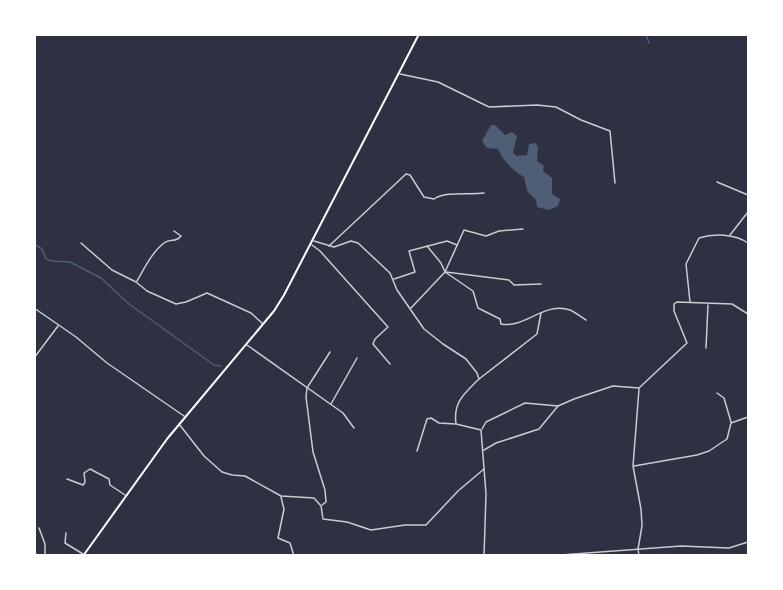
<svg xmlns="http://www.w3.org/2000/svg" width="783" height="590" font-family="Overpass,sans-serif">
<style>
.water{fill:#4f5d75}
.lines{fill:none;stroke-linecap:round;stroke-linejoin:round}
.stream{stroke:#4f5d75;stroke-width:1.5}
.minor{stroke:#caccd0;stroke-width:1.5}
.secondary{stroke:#fff;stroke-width:2}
</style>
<rect width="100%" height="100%" fill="#2d3142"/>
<!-- water -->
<path class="water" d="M491,125H495L505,135L512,132L517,136L513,153L517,156L527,155L529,144L536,143L538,148L537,161L544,166L543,171L552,178V194L560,199L558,206L549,210L537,207L536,200L527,191L524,177C511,169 504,162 498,149L487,148L482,141Z"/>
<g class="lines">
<!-- stream -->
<g class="stream">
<polyline points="646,34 649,43"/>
<polyline points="34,244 42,249 46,259 52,261 70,262 101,278 129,304 214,365 221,366"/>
</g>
<!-- minor -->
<g class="minor">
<polyline points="400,74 438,82 489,107 537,105 556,107 581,120 610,131 615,183"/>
<polyline points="717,182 748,195"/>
<polyline points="730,235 748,212"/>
<path d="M314,241L334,247L351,241L358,243L390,273L397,290L424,329L443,344L466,359L477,373L479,379C464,394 453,402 456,424L481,430L486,494L484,556"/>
<polyline points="81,243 112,270 136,282 147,291 176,304 186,302 207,293 251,313 263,324"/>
<polyline points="312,245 320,251 388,327 375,339 373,344 390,364"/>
<path d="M329,246L406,174L410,175L424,197L434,199C445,191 469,195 484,193"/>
<path d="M427,246L441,263L445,272L473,291L478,308L500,319L501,324C524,329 545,301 570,310C575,312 581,317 586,320"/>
<polyline points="446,272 509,280 514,285 541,284"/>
<polyline points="394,279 415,272 409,251 447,241 457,245"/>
<path d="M137,281C144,269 152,252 164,243C171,238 176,243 181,236L174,231"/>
<path d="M690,302L686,264L699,238C714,233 735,234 748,243"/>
<polyline points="34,308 76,337 107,363 184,416"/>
<polyline points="411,308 445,272 464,230 486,236 499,231 523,229"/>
<polyline points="247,345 343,413 354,428"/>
<polyline points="706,348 708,305"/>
<polyline points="34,358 58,326"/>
<polyline points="479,379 537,334 541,313"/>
<polyline points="639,389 633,466 641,509 642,526 638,549 639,556"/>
<polyline points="717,393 724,398 731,422"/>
<polyline points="331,404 357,358"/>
<polyline points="179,424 204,456 222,472 232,475 245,476 281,496 314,498 321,506 323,519 347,522 371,530 405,525 426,525 458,491 484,469"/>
<polyline points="482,429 486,422 525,403 558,406"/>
<polyline points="484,450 496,443 539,429 558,406 574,399 613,386 639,388 687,343 674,311 674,304 677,302 732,304 748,314"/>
<polyline points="417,451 427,419 431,418 439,423 455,424"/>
<polyline points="634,466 697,455 709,451 727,439 731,423 748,417"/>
<polyline points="67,479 83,485 85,482 84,473 90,469 109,479 110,485 125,495"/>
<polyline points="281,497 284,509 278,538 290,543 294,556"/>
<polyline points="322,505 326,502 325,490 313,452 306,397 307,388 330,352"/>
<polyline points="39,528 45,544 45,556"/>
<polyline points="66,533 65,543 83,554"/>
<polyline points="34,553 39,556"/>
<polyline points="302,556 320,556"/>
<polyline points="547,556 681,546 729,548 748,542"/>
</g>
<!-- secondary -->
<polyline class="secondary" points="83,556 167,439 274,311 284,295 419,34"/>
</g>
<!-- border -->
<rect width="783" height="590" fill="none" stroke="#ffffff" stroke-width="72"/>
</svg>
